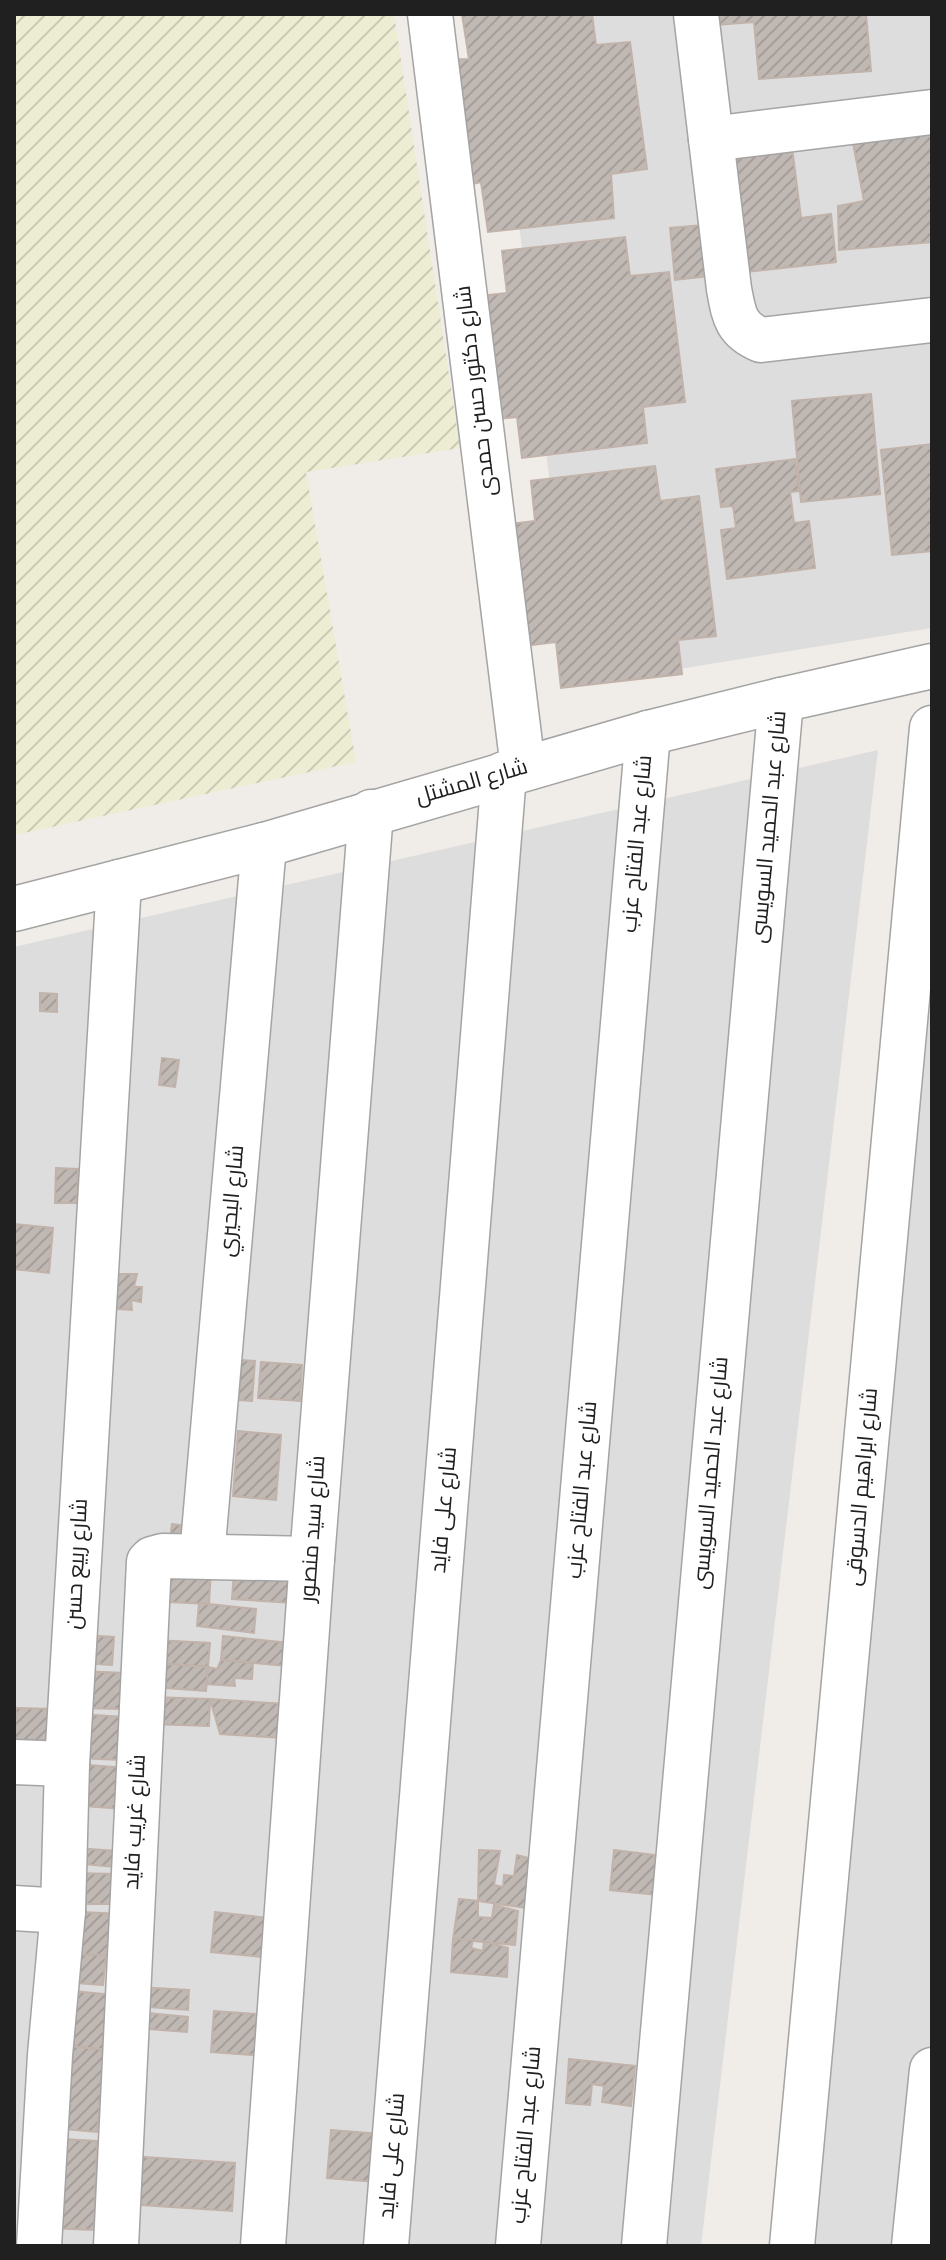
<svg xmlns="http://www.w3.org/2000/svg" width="946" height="2260" font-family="Overpass,Cairo,sans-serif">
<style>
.residential{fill:#dedddd}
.farmland{fill:url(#farmland-furrows)}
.building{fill:url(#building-hatch);stroke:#c1b2aa;stroke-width:2}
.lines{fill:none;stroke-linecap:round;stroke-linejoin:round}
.minor-casing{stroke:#a4a4a4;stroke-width:47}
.minor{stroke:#fff;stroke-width:44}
.labels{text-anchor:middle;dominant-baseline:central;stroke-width:7;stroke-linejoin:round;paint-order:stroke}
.street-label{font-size:22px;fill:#202020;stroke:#fff}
</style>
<defs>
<pattern id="farmland-furrows" width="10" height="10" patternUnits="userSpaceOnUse" patternTransform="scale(2)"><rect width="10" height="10" fill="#ededd3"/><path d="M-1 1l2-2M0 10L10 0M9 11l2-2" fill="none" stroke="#cbcbb5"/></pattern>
<pattern id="building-hatch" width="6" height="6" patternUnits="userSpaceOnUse" patternTransform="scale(2)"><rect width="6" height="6" fill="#c0b8b3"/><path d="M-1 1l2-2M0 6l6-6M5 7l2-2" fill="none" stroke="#a59e9a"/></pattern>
</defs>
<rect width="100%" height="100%" fill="#f0ece7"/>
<!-- residential -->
<g class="residential">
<polygon points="494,14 932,14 932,628 574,686"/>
<polygon points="878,750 701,2246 14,2246 14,947"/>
<polygon points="932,849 932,2246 780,2246"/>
</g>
<!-- farmland -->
<polygon class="farmland" points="14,14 394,14 460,448 306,472 356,762 14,835"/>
<!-- building -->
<g class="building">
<polygon points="462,14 592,14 596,45 630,42 647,169 611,174 614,218 488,232 481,182 436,192 420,60 469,59"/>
<polygon points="715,14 866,14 871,71 759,79 754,22 716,25"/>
<polygon points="932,127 932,242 839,250 838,206 864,201 853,143"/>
<polygon points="792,148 801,218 831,214 836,262 675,280 670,228 704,225 697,158"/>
<polygon points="625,237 630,276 669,272 685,402 643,407 647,443 522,458 517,417 486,420 472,297 507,293 502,251"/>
<polygon points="871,394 880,494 801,502 792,401"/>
<polygon points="932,444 932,551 892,555 881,450"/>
<polygon points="795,459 799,491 790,492 794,523 809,521 815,568 727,579 721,530 736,528 733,506 721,507 716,469"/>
<polygon points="655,466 660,501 699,496 716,636 678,640 682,674 561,688 556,642 516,647 501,525 535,521 531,481"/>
<polygon points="40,993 57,994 57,1012 40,1011"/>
<polygon points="162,1058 179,1060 175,1087 159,1085"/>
<polygon points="56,1168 78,1169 77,1203 55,1203"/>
<polygon points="14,1224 53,1228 49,1273 14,1269"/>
<polygon points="107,1274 137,1274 134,1287 142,1287 141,1302 131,1300 132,1310 104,1308"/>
<polygon points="226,1359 255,1361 252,1401 223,1399"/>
<polygon points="261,1362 302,1365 300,1401 258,1398"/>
<polygon points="238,1431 281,1435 276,1500 233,1496"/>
<polygon points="172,1524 188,1526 185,1549 169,1547"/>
<polygon points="170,1567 211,1570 209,1604 168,1602"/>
<polygon points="234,1572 293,1576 292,1603 232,1599"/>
<polygon points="199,1603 256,1609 254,1633 197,1626"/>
<polygon points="83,1635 114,1637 112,1665 82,1663"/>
<polygon points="223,1636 289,1643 287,1666 221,1660"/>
<polygon points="155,1640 210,1643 208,1667 154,1663"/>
<polygon points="221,1660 253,1663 252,1679 234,1678 235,1686 206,1684 208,1667 217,1669"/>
<polygon points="154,1663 208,1667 206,1691 152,1687"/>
<polygon points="80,1671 124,1673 122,1709 79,1708"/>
<polygon points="151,1697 210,1699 209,1726 150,1724"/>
<polygon points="210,1699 286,1704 284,1738 220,1734"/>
<polygon points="16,1708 57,1709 55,1753 14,1752"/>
<polygon points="79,1714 124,1717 122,1760 76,1758"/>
<polygon points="76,1764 125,1768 122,1809 73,1805"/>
<polygon points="75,1848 117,1851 115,1867 73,1863"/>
<polygon points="479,1850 500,1851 494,1885 503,1887 504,1875 514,1876 517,1855 536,1860 533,1909 478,1901"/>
<polygon points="614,1850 672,1857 667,1896 610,1890"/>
<polygon points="74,1873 115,1874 115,1904 73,1904"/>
<polygon points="459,1899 478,1901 478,1917 492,1918 494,1905 518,1911 515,1945 453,1939"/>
<polygon points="63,1911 119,1914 117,1957 61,1954"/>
<polygon points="215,1912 277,1919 273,1958 211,1952"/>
<polygon points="453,1939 473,1940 471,1948 483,1951 484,1941 508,1948 507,1977 451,1972"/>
<polygon points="61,1954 106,1955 103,1985 61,1982"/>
<polygon points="137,1987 189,1990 188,2010 136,2006"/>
<polygon points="64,1990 112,1995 107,2050 59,2045"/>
<polygon points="214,2011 270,2015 268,2056 211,2052"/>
<polygon points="137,2012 188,2017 187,2032 136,2028"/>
<polygon points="59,2045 107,2050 97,2132 52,2128"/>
<polygon points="569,2059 635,2066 631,2106 602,2102 604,2086 592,2084 590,2105 566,2103"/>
<polygon points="331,2130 380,2134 376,2182 327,2178"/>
<polygon points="45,2138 97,2141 94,2230 44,2228"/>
<polygon points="129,2156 235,2163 232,2211 126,2204"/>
</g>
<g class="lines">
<defs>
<g id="minor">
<polyline points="430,14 523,768"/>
<path d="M696,14L729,289C734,315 735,329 761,340L932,320"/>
<polyline points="711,139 932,112"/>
<polyline points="14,909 264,845 648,733 781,700 932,666"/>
<polyline points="202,1556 264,845"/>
<polyline points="14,1762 67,1764"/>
<polyline points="14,1908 63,1911"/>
<polyline points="39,2246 50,2055 63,1911 67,1764 119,882"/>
<polyline points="116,2246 149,1562 152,1559 163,1556 312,1559"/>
<polyline points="263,2246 312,1559 371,812"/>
<polyline points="386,2246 504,774"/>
<polyline points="518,2246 648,733"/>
<polyline points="644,2246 781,700"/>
<polyline points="792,2246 932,728"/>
<polyline points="914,2246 932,2070"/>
</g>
</defs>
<!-- minor casing -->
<use href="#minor" class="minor-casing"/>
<!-- minor -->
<use href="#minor" class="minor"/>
</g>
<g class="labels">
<!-- street labels -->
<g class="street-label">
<text transform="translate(477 391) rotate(-97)">شارع دكتور حسن حمدى</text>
<text transform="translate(472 783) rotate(-16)">شارع المشتل</text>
<text transform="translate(770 827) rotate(-85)">شارع عبد الحميد السويسى</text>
<text transform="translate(638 844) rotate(-85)">شارع عبد الفتاح عزب</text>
<text transform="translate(233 1201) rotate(-85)">شارع البحيري</text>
<text transform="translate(712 1473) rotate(-85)">شارع عبد الحميد السويسى</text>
<text transform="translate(863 1487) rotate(-85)">شارع ابراهيم الدسوقى</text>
<text transform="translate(583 1490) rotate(-85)">شارع عبد الفتاح عزب</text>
<text transform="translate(445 1510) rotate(-85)">شارع على فايد</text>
<text transform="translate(314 1529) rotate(-86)">شارع سيد منصور</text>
<text transform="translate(78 1564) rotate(-87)">شارع ربيع حسن</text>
<text transform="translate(136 1822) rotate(-87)">شارع غريب فايد</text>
<text transform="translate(527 2135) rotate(-85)">شارع عبد الفتاح عزب</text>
<text transform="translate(393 2156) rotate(-85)">شارع على فايد</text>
</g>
</g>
<!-- border -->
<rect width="946" height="2260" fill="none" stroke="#202020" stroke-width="32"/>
</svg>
